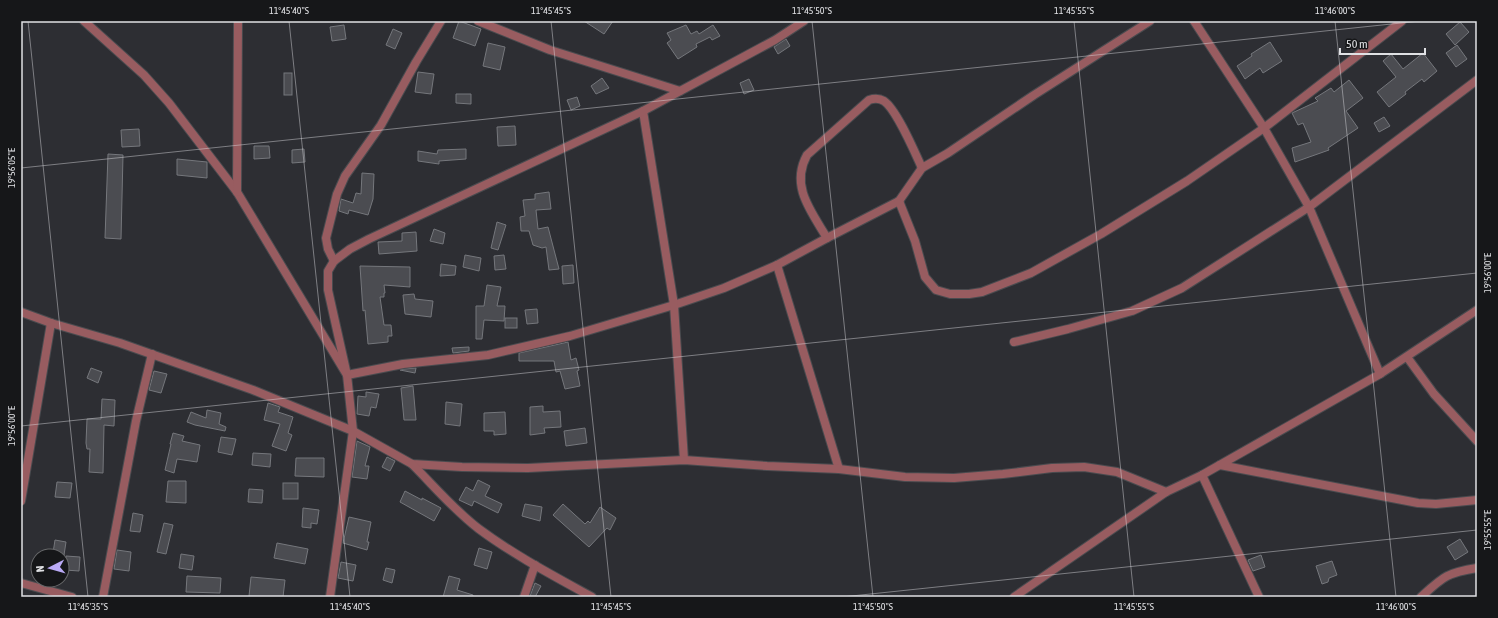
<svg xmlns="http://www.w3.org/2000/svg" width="1498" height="618" font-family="'Asap Condensed',sans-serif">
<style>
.building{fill:#4b4c51;stroke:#75777c}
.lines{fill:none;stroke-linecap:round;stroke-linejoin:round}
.street-casing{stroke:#4a4b4f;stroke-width:10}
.street{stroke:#985c60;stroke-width:8}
.ticks{fill:none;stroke:#e0e1e4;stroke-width:1;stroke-opacity:0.45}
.neatline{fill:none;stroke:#e0e1e4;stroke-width:1.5}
.ticks-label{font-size:10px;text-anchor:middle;fill:#e0e1e4}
</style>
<rect width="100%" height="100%" fill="#2d2e33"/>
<!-- building -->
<g class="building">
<polygon points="459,21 481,29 475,46 453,38"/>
<polygon points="584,21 613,21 604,34"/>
<polygon points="1460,22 1469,32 1455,45 1446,34"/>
<polygon points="344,25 346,39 332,41 330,27"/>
<polygon points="686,25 691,34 697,31 699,34 713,25 720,36 712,40 710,37 696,44 697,47 678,59 667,43 671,40 667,33"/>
<polygon points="393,29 402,33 395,49 386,45"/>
<polygon points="786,39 790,46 778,54 774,47"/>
<polygon points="1270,42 1282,61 1263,73 1260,68 1245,79 1237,66 1252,56 1251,54"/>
<polygon points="488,43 505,47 500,70 483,66"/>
<polygon points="1457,45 1467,59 1456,67 1446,53"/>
<polygon points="1423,53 1437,71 1424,82 1422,79 1405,92 1406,94 1389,107 1377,92 1396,77 1383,61 1391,54 1403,69"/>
<polygon points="418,72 434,74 431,94 415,92"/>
<rect x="284" y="73" width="8" height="22"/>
<polygon points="602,78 609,88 596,94 591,86"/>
<polygon points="749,79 754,90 744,94 740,83"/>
<polygon points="1349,80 1363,98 1346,111 1358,128 1328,148 1329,150 1295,162 1292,148 1311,142 1303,123 1298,125 1292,113 1318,101 1315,98 1331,88 1334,92"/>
<polygon points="456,94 471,94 471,104 456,103"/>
<polygon points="577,97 580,106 571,110 567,100"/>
<polygon points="1384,117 1390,126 1379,132 1374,123"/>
<polygon points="515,126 516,145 498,146 497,127"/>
<polygon points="139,129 140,146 122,147 121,130"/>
<polygon points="254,146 269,146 270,158 254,159"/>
<polygon points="304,149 305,162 292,163 292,150"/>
<polygon points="466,149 466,159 439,161 439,164 418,161 418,151 437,154 438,150"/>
<polygon points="108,154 123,155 121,239 105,238"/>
<polygon points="177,159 207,162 207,178 177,175"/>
<polygon points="362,173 374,174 373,199 368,215 349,210 348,214 339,211 341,199 353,203 356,193 361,194"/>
<polygon points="549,192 551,209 536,210 538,229 548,227 559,269 549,270 546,247 542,248 533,245 529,231 521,231 520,217 525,216 523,200 535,199 535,194"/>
<polygon points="497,222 506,225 498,250 491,248"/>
<polygon points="434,229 445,233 443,244 430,241"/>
<polygon points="416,232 417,251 379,254 378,242 402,241 402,233"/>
<polygon points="465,255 481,258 479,271 463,267"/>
<polygon points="504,255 506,269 495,270 494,256"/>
<polygon points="441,264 456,266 455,275 440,276"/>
<polygon points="573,265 574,283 563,284 562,266"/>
<polygon points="360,266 410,267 410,287 384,285 385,293 384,293 384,297 380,297 384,325 391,325 392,336 388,336 388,342 368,344 365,310 363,311"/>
<polygon points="487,285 501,287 497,306 505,306 504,321 484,320 482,339 476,339 476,306 484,306"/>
<polygon points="414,294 415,299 433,301 431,317 405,314 403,295"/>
<polygon points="537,309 538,323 527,324 525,310"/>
<rect x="505" y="318" width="12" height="10"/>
<polygon points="568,342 571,360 576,358 579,370 577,371 580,386 565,389 560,371 556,372 554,361 519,361 519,353"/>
<polygon points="469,347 469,351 453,353 452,348"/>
<polygon points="91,368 102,372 98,383 87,378"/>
<polygon points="416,368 415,373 400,370 404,369"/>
<polygon points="154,371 167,374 161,393 149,390"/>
<polygon points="413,386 416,420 404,420 401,388"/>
<polygon points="366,392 379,394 376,408 371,407 369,416 357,414 358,396 366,397"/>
<polygon points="102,399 115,400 114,426 104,425 103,473 89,472 90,449 87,449 86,443 87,419 101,419"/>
<polygon points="446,402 462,404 460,426 445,424"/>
<polygon points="268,403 280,407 278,412 293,417 288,433 292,435 286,451 272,446 280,424 264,420"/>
<polygon points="543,406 543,412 560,411 561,427 544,428 545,433 530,435 530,407"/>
<polygon points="207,410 221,413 219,424 226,427 225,431 195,425 187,422 191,412 206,418"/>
<polygon points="505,412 506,434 494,435 494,431 484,431 484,413"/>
<polygon points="585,428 587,443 566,446 564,431"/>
<polygon points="173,433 184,436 182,441 200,445 197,462 177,459 174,473 165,470 171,444 170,444"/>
<polygon points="221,437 236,439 232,455 218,452"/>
<polygon points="357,441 370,447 365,466 369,466 367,479 352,477"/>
<polygon points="253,453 271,454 270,467 252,465"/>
<polygon points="387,457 395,461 390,471 382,467"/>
<polygon points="296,458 324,458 324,477 295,476"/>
<polygon points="478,480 490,486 485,496 502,504 498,513 474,501 472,506 459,500 466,487 473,491"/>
<polygon points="168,481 186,481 186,503 166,502"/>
<polygon points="57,482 72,483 70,498 55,497"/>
<rect x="283" y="483" width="15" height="16"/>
<polygon points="249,489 263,490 262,503 248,502"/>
<polygon points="405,491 422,500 422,498 441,508 434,521 400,502"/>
<polygon points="525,504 542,507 540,521 522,516"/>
<polygon points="563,504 585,524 588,521 590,523 600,507 616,518 610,530 607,528 589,547 553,515"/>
<polygon points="303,508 319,510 317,524 311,523 311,528 302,527"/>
<polygon points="133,513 143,515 140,532 130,531"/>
<polygon points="349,517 371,522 367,542 369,542 367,550 343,543"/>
<polygon points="164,523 173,525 166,554 157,552"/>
<polygon points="1460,539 1468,552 1455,560 1447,547"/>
<polygon points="55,540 66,542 64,555 53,553"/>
<polygon points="277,543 308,549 305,564 274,558"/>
<polygon points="479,548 492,552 487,569 474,565"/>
<polygon points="117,550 131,552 129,571 114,569"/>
<polygon points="181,554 194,556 192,570 179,568"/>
<polygon points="1261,555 1265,567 1253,571 1248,560"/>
<polygon points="66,556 80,557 79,571 65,570"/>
<polygon points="1332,561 1337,575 1329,578 1328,582 1322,584 1316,566"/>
<polygon points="341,562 356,565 353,581 338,578"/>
<polygon points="386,568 395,570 392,583 383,580"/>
<polygon points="187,576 221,578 220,593 186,592"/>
<polygon points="449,576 460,579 457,590 473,595 473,597 443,597"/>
<polygon points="251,577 285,580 283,597 249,596"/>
<polygon points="535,583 541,586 535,597 532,597 530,596"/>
</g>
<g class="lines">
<defs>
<g id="street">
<polyline points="84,21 144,75 169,103 237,192 347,375 403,364 488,355 570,336 674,305 724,288 777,265 827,238 899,201 922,168 948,153 1034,95 1150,21"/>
<polyline points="478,21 550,50 680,91"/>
<polyline points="1194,21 1264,128 1309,207 1380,374"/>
<polyline points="643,111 674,305 684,460"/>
<polyline points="237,192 238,21"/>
<polyline points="899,201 915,241 925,277 936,290 950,294 969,294 982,292 1031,273 1101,234 1187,181 1264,128 1402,21"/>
<path d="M827,238C811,211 790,186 807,155L869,100C875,98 879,98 884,101C897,110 915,153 922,168"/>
<polyline points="334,261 328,249 326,238 337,194 345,176 381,125 416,62 441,21"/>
<polyline points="777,265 839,469"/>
<polyline points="21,312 51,323 120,343 253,390 353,431 412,464 462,467 528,468 684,460 767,466 839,469 905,477 954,478 1003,474 1052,468 1084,467 1117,472 1166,492"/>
<polyline points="1014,342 1068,329 1132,311 1182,288 1309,207 1477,80"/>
<polyline points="1407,357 1434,394 1477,441"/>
<path d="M412,464C434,486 454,510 479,529C514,555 554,576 592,597"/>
<polyline points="1220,465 1418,503 1436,504 1477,500"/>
<polyline points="1202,475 1259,597"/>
<polyline points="21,501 51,323"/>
<polyline points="21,583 72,597"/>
<polyline points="103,597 136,421 152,354"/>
<polyline points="330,597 353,431 347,375 328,290 328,271 334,261 350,249 369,239 643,111 775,40 804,21"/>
<polyline points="524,597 535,565"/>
<polyline points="1014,597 1166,492 1202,475 1380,374 1477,310"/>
<path d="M1421,597C1443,577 1446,573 1477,568"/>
</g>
</defs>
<!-- street casing -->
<use href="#street" class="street-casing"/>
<!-- street -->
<use href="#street" class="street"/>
</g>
<!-- ticks -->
<path class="ticks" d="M28,21L88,597M289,21L350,597M551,21L611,597M812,21L873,597M1074,21L1134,597M1335,21L1396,597M21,168L1420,21M21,426L1477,273M842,597L1477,530"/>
<!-- border -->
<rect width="1498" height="618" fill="none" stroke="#161719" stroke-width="44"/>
<!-- north arrow -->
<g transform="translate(50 568) rotate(264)"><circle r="19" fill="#161719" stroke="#67686a"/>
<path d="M0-3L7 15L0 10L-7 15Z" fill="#baaaf6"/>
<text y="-6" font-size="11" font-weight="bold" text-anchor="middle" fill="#e0e1e4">N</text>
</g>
<!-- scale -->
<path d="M1340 48v6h85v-6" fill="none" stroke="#e0e1e4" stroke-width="2"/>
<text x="1346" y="48" font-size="12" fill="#e0e1e4" stroke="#161719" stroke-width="3" paint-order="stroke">50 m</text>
<rect x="22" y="22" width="1454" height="574" class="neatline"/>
<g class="ticks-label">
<text x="289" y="14">11°45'40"S</text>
<text x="551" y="14">11°45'45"S</text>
<text x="812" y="14">11°45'50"S</text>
<text x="1074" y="14">11°45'55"S</text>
<text x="1335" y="14">11°46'00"S</text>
<text transform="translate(11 168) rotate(-90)" y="4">19°56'05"E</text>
<text transform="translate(1487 273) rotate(-90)" y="4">19°56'00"E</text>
<text transform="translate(11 426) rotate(-90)" y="4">19°56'00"E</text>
<text transform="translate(1487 530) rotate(-90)" y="4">19°55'55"E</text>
<text x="88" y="610">11°45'35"S</text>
<text x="350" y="610">11°45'40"S</text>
<text x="611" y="610">11°45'45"S</text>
<text x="873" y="610">11°45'50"S</text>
<text x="1134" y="610">11°45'55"S</text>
<text x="1396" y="610">11°46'00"S</text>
</g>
</svg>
